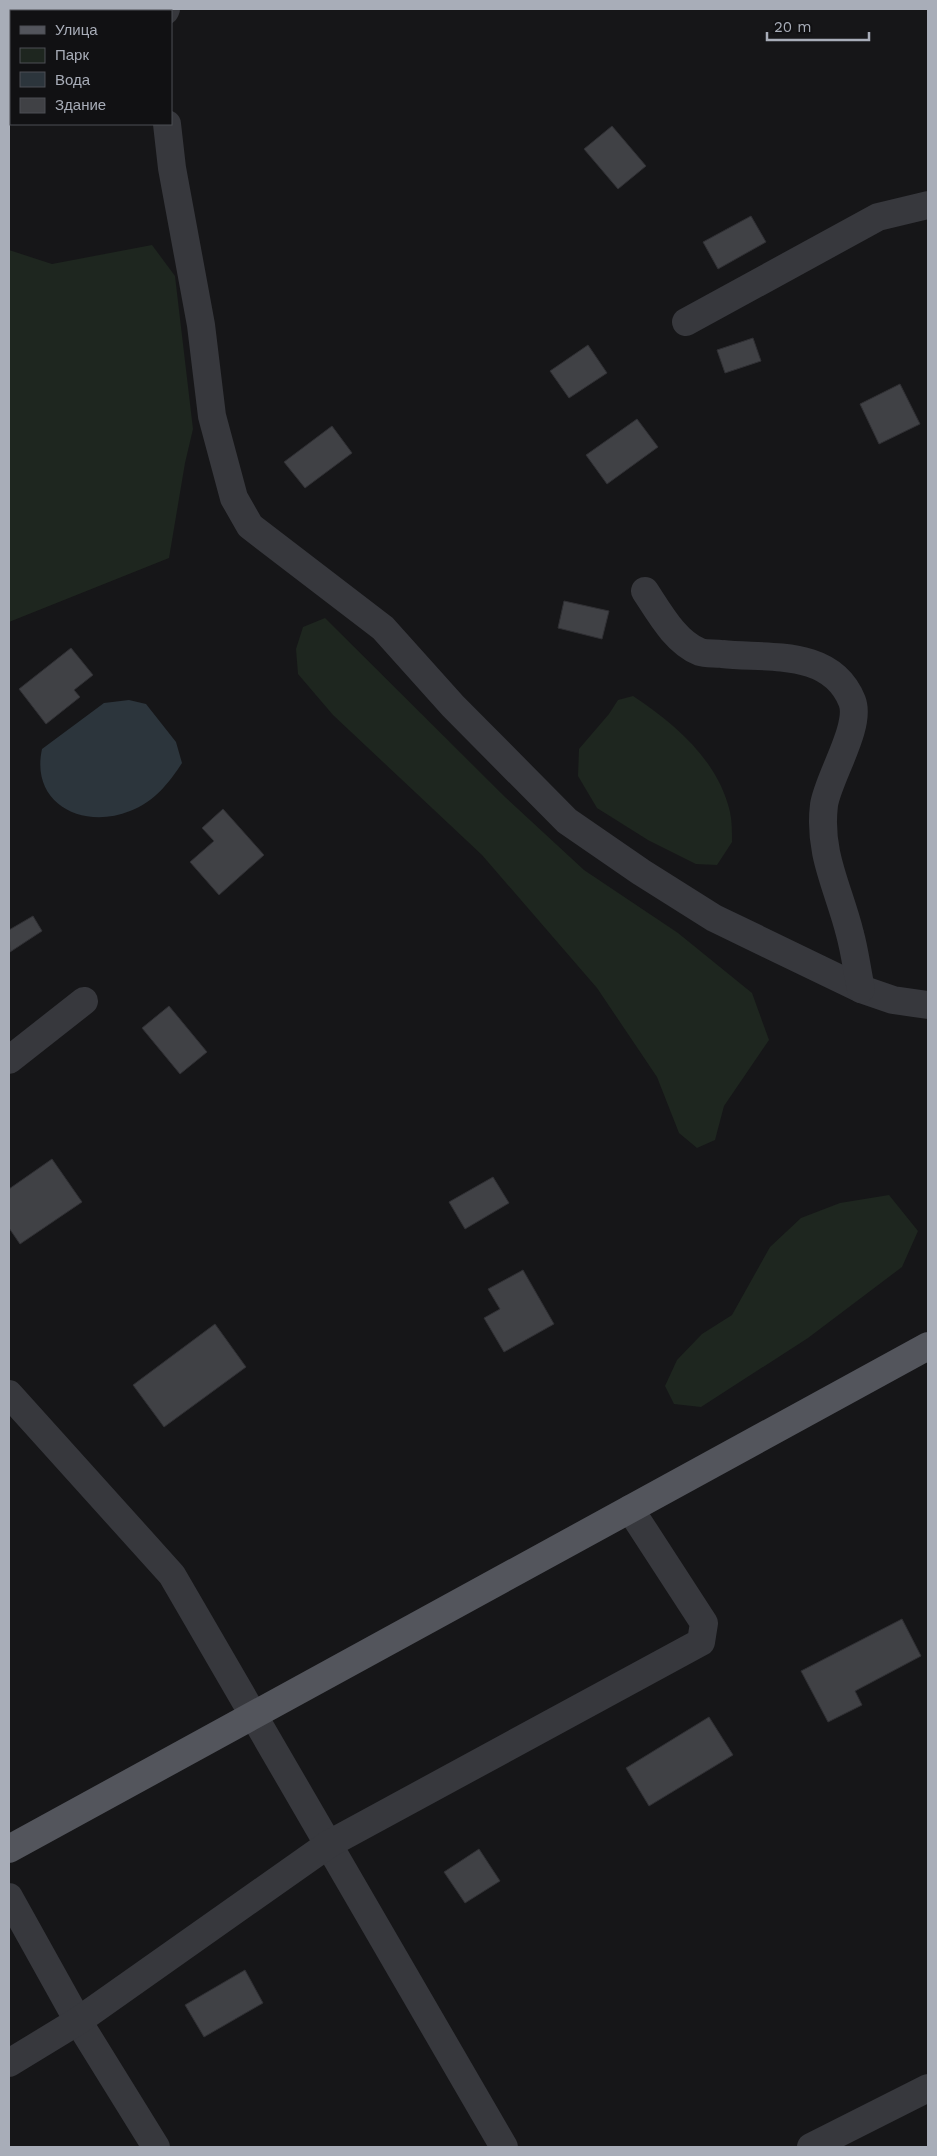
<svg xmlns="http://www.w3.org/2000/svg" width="937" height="2156" font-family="'Work Sans',sans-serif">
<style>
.green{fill:#1e261f}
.water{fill:#2c353c}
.building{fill:#404145;stroke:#303034}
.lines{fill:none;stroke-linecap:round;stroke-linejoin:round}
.minor{stroke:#37383d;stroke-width:28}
.major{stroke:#53555c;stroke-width:28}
</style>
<rect width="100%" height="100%" fill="#161618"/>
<!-- green -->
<g class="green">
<polygon points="152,245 175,276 193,429 185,463 169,558 9,622 9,250 52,264"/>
<polygon points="325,618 505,797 584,870 678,933 752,993 769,1040 724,1106 715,1140 697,1148 679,1133 657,1077 597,988 482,855 333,715 298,674 296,649 303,627"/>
<path d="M633,696C675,724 718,760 730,812C732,821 732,832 732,842L717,865L696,864L648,840L597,808L578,776L579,749L609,714L618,700Z"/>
<polygon points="889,1195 918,1231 902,1267 808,1338 701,1407 674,1404 665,1386 677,1360 702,1334 732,1315 770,1247 801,1218 840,1203"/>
</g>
<!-- water -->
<path class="water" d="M129,700L146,704L176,742L182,763C169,783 154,802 130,811C83,830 30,804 42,749L104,703Z"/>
<!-- building -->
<g class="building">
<polygon points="612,126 646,166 618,189 584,149"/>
<polygon points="751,216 766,242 718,269 703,242"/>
<polygon points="753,338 761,361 725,373 717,350"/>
<polygon points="588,345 607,373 569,398 550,371"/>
<polygon points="900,384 920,424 879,444 860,404"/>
<polygon points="637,419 658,447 607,484 586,455"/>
<polygon points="332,426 352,453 305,488 284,462"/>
<polygon points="564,601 609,611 602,639 558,628"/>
<polygon points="71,648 93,675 74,690 80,697 46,724 19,689"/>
<polygon points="223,809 264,855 219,895 190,862 214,841 202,828"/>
<polygon points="33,916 42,931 10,952 9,930"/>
<polygon points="169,1006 207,1052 180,1074 142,1028"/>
<polygon points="52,1159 82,1202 20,1244 9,1228 9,1189"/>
<polygon points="493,1177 509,1203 465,1229 449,1202"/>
<polygon points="523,1270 554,1324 504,1352 484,1318 500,1309 488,1289"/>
<polygon points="215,1324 246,1367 164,1427 133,1385"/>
<polygon points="902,1619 921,1656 855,1691 862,1705 828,1722 801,1671"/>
<polygon points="709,1717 733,1755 649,1806 626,1768"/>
<polygon points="479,1849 500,1881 465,1903 444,1872"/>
<polygon points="245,1970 263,2003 204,2037 185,2005"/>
</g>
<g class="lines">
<!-- minor -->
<g class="minor">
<polyline points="165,11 166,9"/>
<polyline points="167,124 172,168 201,325 212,416 234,498 250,526 383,628 453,706 567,821 641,872 714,918 861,989 893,1000 928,1005"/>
<polyline points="686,322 878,217 928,205"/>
<path d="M645,591C659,612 675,642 700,652C706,654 715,653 722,654C767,659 831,648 852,701C862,726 828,778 824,805C818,854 839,889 850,934C855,952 857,971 861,989"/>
<polyline points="9,1060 84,1001"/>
<polyline points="9,1394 172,1575 504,2147"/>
<polyline points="9,1897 78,2021 156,2147"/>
<polyline points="9,2063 78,2021 329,1844 701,1642 704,1623 630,1509"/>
<polyline points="811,2147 928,2088"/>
</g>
<!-- major -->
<polyline class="major" points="9,1849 928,1346"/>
</g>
<!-- border -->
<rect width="937" height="2156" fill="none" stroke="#a8adb8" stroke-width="20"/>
<!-- legend -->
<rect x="10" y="10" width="162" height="115" fill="#111113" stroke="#4d4f55"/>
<rect x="20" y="26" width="25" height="8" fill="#53555c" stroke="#4d4f55"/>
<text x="55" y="35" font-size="15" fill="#a8adb8">Улица</text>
<rect x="20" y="48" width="25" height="15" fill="#1e261f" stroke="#4d4f55"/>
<text x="55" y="60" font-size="15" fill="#a8adb8">Парк</text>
<rect x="20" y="72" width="25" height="15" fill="#2c353c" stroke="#4d4f55"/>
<text x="55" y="85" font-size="15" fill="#a8adb8">Вода</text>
<rect x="20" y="98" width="25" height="15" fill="#404145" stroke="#4d4f55"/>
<text x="55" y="110" font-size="15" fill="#a8adb8">Здание</text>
<!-- scale -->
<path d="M767 32v8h102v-8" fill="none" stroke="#a8adb8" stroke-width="2.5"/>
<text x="774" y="32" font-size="15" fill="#a8adb8" stroke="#111113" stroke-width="4" paint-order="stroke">20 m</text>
</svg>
